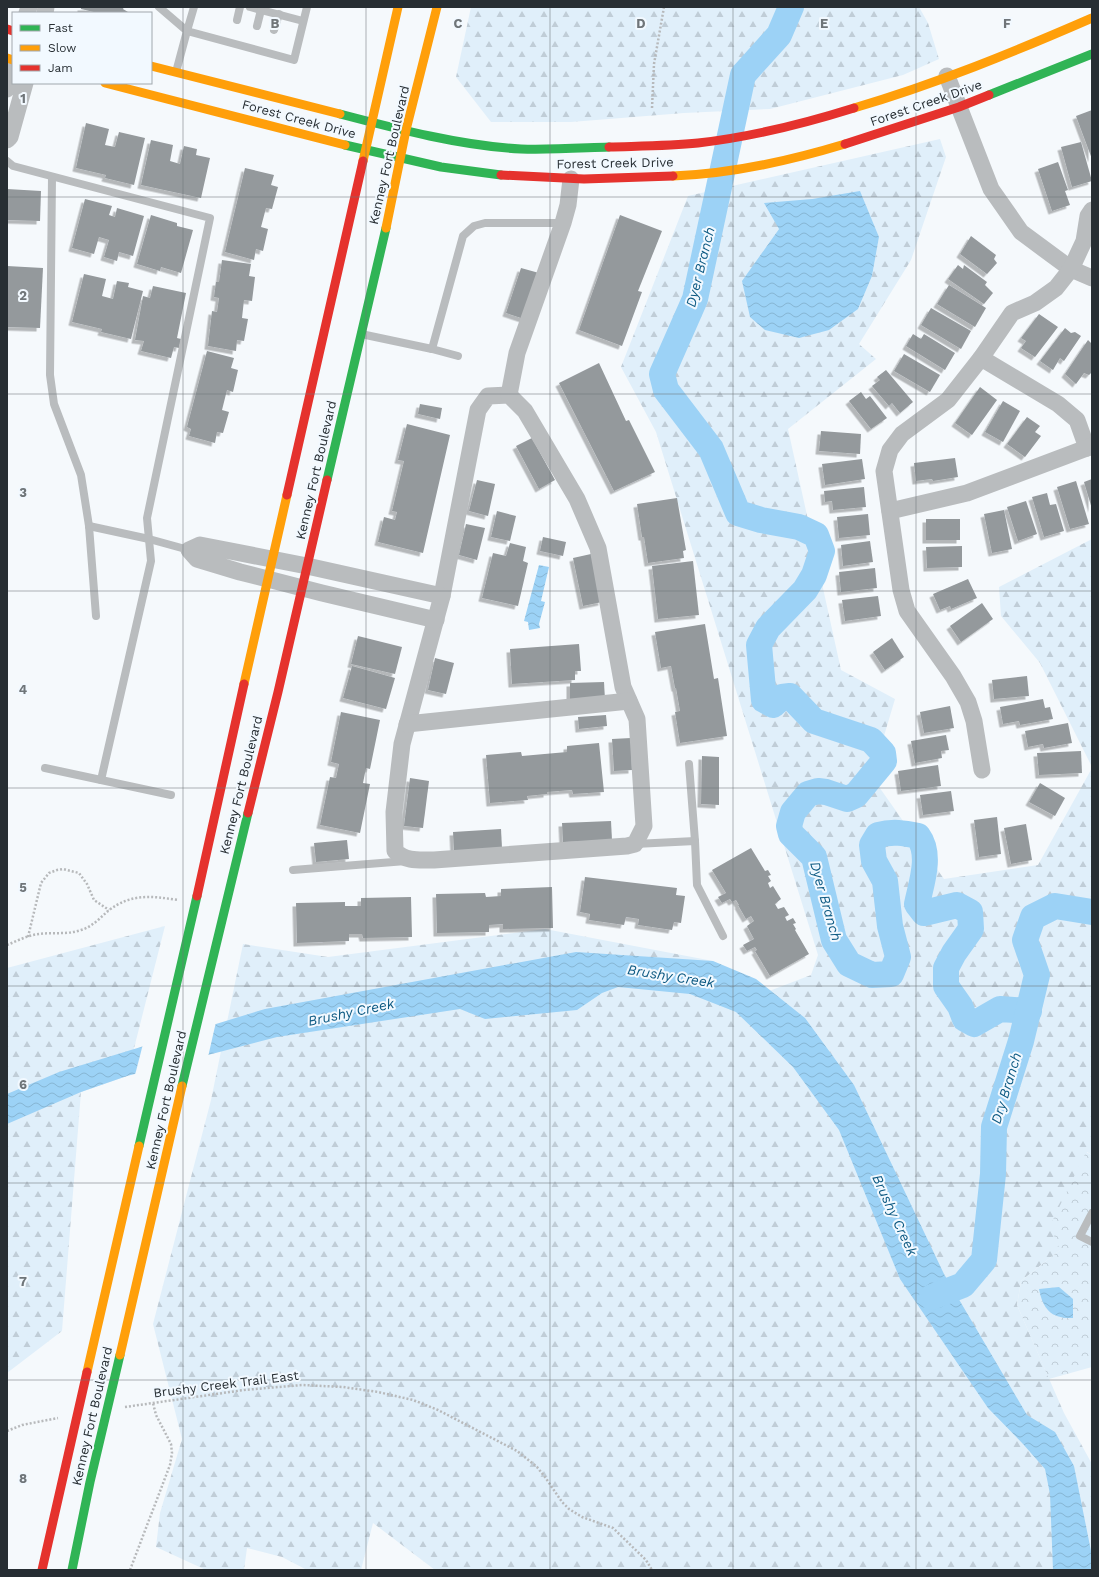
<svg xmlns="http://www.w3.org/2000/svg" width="1099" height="1577" font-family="'Work Sans',sans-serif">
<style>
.forest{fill:url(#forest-firs);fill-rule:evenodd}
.park{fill:url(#park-crowns)}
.water{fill:url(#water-waves)}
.pier{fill:#f5f9fc}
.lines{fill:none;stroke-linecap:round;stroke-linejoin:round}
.river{stroke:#9cd2f6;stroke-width:26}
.building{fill:#94999c;filter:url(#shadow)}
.path{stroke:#b7b9bb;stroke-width:2.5;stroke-dasharray:2 2;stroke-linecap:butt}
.lane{stroke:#b9bcbe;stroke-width:8}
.street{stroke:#b9bcbe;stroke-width:17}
.fast{stroke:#30b455;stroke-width:9}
.slow{stroke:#ff9f0a;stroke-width:9}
.jam{stroke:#e5322d;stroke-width:9}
.grid{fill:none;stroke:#6f7579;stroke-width:1;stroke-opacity:0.55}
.labels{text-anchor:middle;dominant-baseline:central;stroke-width:4;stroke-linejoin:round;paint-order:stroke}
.street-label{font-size:13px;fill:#272e33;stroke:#f2f9ff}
.water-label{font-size:14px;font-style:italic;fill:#0d5a83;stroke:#f2f9ff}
.grid-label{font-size:13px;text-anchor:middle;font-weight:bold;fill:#6f7579;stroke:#f2f9ff;stroke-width:4;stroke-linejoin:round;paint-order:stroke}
</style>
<defs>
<pattern id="forest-firs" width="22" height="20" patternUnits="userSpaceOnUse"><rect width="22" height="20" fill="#e0effa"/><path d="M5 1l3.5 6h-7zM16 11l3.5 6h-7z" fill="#c0cdd7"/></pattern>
<pattern id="park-crowns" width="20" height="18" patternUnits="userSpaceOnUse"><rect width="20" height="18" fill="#e0effa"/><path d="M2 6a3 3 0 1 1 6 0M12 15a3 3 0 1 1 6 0" fill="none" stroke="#c0cdd7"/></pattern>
<pattern id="water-waves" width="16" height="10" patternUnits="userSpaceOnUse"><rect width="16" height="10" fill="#9cd2f6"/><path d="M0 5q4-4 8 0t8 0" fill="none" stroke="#86b5d3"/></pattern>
<filter id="shadow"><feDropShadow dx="-3.5" dy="3.5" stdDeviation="0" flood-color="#0004"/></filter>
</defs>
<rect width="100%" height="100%" fill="#f5f9fc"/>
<!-- forest -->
<g class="forest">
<polygon points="471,7 919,7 928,23 939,59 903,75 770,109 684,113 571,122 491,122 456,77"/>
<path d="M940,139L946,157L911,260L859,344L876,359L788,429L841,670L895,699L881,746L877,784L944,879L1038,865L1092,768V1155L1087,1152L1060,1250L1021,1281L1017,1305L1064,1413L1092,1464V1570H435L373,1523L361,1570H307L282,1557L247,1548L244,1570H206L156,1547L160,1513L182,1439L153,1324L211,1100L243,944L328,957L545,929L713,961L764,993L811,975L818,955L656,432L621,367L688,196ZM860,192L879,237L872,276L858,309L770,243L779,229L812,199Z"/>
<polygon points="1092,539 1092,767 1040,663 1001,616 999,587"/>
<polygon points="165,926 127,1076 81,1092 62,1331 7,1373 7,968"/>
</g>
<!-- park -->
<polygon class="park" points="1086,1152 1092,1155 1092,1367 1049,1379 1017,1305 1021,1281 1060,1250 1050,1226"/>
<!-- water -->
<g class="water">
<polygon points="860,191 879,237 872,276 858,309 829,330 799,338 765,330 750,317 742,281 779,229 764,203 812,199"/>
<polygon points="539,565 549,567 541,601 545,602 539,624 540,628 529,630 528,622 524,621"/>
<polygon points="576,952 713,961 756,979 805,1018 854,1085 944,1274 1027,1415 1055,1432 1074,1466 1092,1556 1092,1570 1053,1570 1050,1494 1045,1469 1023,1444 988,1408 900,1279 839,1130 793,1067 736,1012 690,994 618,987 602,993 577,1010 485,1019 460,1009 277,1037 127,1076 81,1092 7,1124 7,1094 59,1072 265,1009"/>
<path d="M1059,1287L1073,1299V1318C1052,1319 1043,1310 1039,1289Z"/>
</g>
<!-- pier -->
<polygon class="pier" points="216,1022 208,1057 135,1075 143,1044"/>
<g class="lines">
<!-- river -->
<g class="river">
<path d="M791,7L779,35L743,75L695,299L662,374L666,390L711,449L738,513L761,520L799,527L816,535L822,551L814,575L805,590L768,628L759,645L764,700L773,705L782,697L790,696L814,721L871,740L883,753L884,761L856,795L847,799L826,792L818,791L808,794L793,812L789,826L791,834L814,857L834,940L849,964L872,975L891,974L898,957L890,926L885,881L874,861L872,845L878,835C893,831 904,833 918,836C932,855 921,884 917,904L924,913L957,905L970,912L971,929L954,953L946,968V986L960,1006L965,1019L974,1024L1000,1009L1029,1011"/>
<polyline points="932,1297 963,1285 984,1260 993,1174 994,1127 1021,1041 1037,975 1025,940 1033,917 1055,906 1092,912"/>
</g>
</g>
<!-- building -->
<g class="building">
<polygon points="81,7 124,7 123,9 128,12 127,13 98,13 81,9"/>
<polygon points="1092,110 1092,159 1076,116"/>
<polygon points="86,123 109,129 105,145 115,147 119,132 145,138 134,185 105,178 106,175 76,168"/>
<polygon points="151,140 173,145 170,161 180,164 184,146 197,149 196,155 210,158 201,198 141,185"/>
<polygon points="1081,142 1092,181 1072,187 1061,147"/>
<polygon points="1058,162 1068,190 1065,191 1070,205 1052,211 1038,169"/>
<polygon points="245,168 274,175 271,185 278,187 272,209 266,208 261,227 268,229 263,251 256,249 254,260 225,252"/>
<polygon points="7,189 41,191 40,221 7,220"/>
<polygon points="85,199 112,206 109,215 115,217 117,208 144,216 133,256 119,252 117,261 104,257 109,240 99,237 94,254 72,248"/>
<polygon points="151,215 177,223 177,226 193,230 181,273 161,267 160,271 137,264"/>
<polygon points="620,215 662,231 638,291 642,292 622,346 579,330"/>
<polygon points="971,236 996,255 994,259 997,263 987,274 960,254"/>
<polygon points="222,260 251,264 249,276 255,277 252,301 244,300 242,318 248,319 244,341 237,340 236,351 208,346 212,311 217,312 219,298 214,297 216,282 219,282"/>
<polygon points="958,265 963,269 964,265 987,282 985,285 993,293 984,304 948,279"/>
<polygon points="7,266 43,268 40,328 7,327"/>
<polygon points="521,268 539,273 524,319 506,313"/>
<polygon points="84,274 106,279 102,296 113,299 117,281 129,283 128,287 143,291 131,339 101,332 102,329 72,322"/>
<polygon points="949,285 986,308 975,327 937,304"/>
<polygon points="153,286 186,293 177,338 181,339 179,348 174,347 171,358 141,351 144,341 135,340 143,296 150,298"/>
<polygon points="931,308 971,331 961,349 921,325"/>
<polygon points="1039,314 1058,327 1035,357 1021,348 1026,341 1021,338"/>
<polygon points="1065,328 1071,333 1075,332 1081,336 1064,361 1060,358 1053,370 1040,361"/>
<polygon points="913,334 921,339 924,334 955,353 945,370 906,346"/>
<polygon points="1088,340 1092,344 1092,372 1089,375 1084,373 1076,384 1065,374"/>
<polygon points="207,351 234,358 231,368 238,370 233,392 227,390 222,410 229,412 223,433 217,432 215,443 189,436 191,429 187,427"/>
<polygon points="904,354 940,375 930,392 894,371"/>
<polygon points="599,363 626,421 629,420 655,472 614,491 559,383"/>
<polygon points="886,370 913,402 900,413 892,403 889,406 872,386 880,380 877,377"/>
<polygon points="980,387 997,400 972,435 955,423"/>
<polygon points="861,392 866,399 870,396 887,418 871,429 849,401"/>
<polygon points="1003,401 1020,411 1003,442 985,432"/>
<polygon points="420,404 442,408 440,419 418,414"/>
<polygon points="1027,417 1040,426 1035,432 1041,436 1025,457 1007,444"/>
<polygon points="407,424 450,435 423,553 378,542 384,517 395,520 397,512 392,511 404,461 398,460"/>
<polygon points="821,431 861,434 860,454 819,451"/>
<polygon points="532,438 555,480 539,489 516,446"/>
<polygon points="955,458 958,477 933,481 932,479 916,481 914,463"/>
<polygon points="862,459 865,479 825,485 822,464"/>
<polygon points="1092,479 1092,509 1084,482"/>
<polygon points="477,480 495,484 488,516 469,511"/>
<polygon points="1076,481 1089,524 1070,529 1057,487"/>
<polygon points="864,487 866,507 833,510 832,501 825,502 824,491"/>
<polygon points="1047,493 1050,505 1056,504 1064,531 1044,537 1032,497"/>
<polygon points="677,498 686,550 683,551 684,558 648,563 644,537 642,537 637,504"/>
<polygon points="1026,501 1037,534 1018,541 1007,507"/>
<polygon points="1004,510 1012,549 992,553 984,514"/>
<polygon points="497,511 516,516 510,541 491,537"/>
<polygon points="868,514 870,535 839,538 837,517"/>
<rect x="926" y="519" width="34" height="21"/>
<polygon points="466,524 485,528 477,560 459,555"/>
<polygon points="543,537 566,542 563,556 540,551"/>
<polygon points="870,541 873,562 843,566 841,545"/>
<polygon points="510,543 526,547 523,561 528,563 518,606 482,598 493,553 506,556"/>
<polygon points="962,546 962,567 927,568 926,547"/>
<polygon points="591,554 602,602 583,606 573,558"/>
<polygon points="693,561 699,615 658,619 652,566"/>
<polygon points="875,568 877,588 841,592 839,572"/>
<polygon points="968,579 977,598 951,609 950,606 940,610 933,594"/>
<polygon points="878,596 881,616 845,621 842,600"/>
<polygon points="982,603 993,619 961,642 950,626"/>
<polygon points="705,624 714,679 718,678 727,736 680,743 675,712 680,711 676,688 675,688 671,666 661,668 655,632"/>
<polygon points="358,636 402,647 395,674 351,664"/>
<polygon points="892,638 904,657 885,670 873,652"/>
<polygon points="579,644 581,671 575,671 575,680 512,684 510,649"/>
<polygon points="435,658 454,663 446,694 428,690"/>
<polygon points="352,666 395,678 386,709 343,698"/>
<polygon points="1027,676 1029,696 994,699 992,680"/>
<polygon points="604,682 605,700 570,700 570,683"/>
<polygon points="1043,699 1045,708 1050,707 1053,719 1020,725 1019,721 1003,724 1000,707"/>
<polygon points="950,706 954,728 924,733 920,712"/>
<polygon points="341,712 380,720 370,769 366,768 363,783 370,784 360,833 320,825 330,777 336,778 339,764 331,762"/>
<polygon points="606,715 607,726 579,729 578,717"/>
<polygon points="1068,723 1072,743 1044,748 1043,744 1028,747 1025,731"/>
<polygon points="946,735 949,750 941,751 942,758 915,763 911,741"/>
<polygon points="631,738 632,770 614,771 612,739"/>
<polygon points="599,743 604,792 573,794 572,790 547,792 547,794 527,796 528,800 490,803 486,755 521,752 522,756 567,752 567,746"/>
<polygon points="1081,751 1082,773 1039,775 1037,753"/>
<polygon points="702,756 719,757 719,805 701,804"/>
<polygon points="938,765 941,786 901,791 898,771"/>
<polygon points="410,778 429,781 423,828 404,826"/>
<polygon points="1040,783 1065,798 1055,816 1029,802"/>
<polygon points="951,791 954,811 923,815 920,795"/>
<polygon points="997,817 1001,854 979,857 974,820"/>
<polygon points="611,821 612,840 563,842 562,823"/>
<polygon points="1026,824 1032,860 1011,864 1004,828"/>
<polygon points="501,829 502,848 454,851 453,832"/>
<polygon points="347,840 349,859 316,862 314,843"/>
<polygon points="751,848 765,871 768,870 771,875 768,876 771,881 768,883 770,888 773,886 781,899 775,904 778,909 784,907 789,915 785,917 787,921 793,918 796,923 793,924 796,929 795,930 809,954 770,976 755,951 757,950 755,947 747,951 743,945 754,939 747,926 754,921 751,916 746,919 738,905 739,905 736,900 732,902 730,899 722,903 718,897 726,893 712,870"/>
<polygon points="585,877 677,888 676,895 685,896 681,923 674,922 672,930 638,925 639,919 626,917 624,925 589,920 590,914 580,912"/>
<polygon points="552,887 553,928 503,929 503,924 489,925 489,932 437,933 436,894 485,893 486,897 501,896 501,889"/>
<polygon points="411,897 412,937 363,938 362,934 349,934 349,941 297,943 296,903 345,902 345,906 361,906 361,898"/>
</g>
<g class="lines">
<!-- path -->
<g class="path">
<polyline points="652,108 654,64 664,7"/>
<polyline points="28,937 41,883 49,873 57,870 63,869 79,873 87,884 94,900 109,910"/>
<path d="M7,945C17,941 28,935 39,934C53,932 67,935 81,930C92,927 100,918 108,911C131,893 152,896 178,900"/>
<polyline points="125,1407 244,1390 302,1385 343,1387 378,1392 413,1400 438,1410 517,1451 537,1467 545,1477 562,1502 569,1509 582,1517 613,1528 646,1560 652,1570"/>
<polyline points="7,1431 22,1425 58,1418"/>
<polyline points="130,1570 170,1465 172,1453 171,1444 156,1415 153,1403"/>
</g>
<!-- lane -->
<g class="lane">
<polyline points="159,7 187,31 176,72"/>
<polyline points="194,7 187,31 294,60 307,7"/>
<polyline points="250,7 303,21"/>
<polyline points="237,20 240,7"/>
<polyline points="257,26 261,10"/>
<polyline points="274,30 279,14"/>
<polyline points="7,161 13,166 210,218 147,518 151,561 101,780"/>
<polyline points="52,177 50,375 54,404 81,475 89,526 96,616"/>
<polyline points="361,334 432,349 463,236 474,226 485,223 563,223"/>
<polyline points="432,349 458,356"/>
<polyline points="89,526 149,539 189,550"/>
<polyline points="689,764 695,841"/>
<polyline points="45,768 171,795"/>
<polyline points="635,844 695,841 697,885 723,936"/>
<polyline points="293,870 406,861"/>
<polyline points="1092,1213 1080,1236 1092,1242"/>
</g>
<!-- street -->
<g class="street">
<polyline points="27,13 29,7"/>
<polyline points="45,13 46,7"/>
<polyline points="947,76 991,189 1021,232 1071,269 1092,278"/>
<polyline points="7,89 13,66"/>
<polyline points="7,140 10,137 25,83"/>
<polyline points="981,358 1058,404 1077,420 1087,448"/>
<path d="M509,395L525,411L577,499L598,548L623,687L637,719L644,826L635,844L627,846L434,860C419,860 406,862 395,851L394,812L402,744L442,596L478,410L488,396Z"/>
<polyline points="509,395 517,353 563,223 568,205 571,179"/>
<polyline points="890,511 967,493 1092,446"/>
<polyline points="436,620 322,593 240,572 197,559 189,550 200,545 307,566 442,596"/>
<polyline points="407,724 629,701"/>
<polyline points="982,770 974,721 968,702 953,676 907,611 901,590 884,471 890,450 902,434 948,400 981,358 1012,313 1035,303 1056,288 1071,269 1084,241 1088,216 1092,210"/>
</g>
<!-- fast -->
<g class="fast">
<polyline points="989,95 1092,54"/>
<path d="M340,114C397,129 462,146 521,149C550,150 580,148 609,147"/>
<polyline points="345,145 441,167 501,175"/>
<polyline points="327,480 386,228"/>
<polyline points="182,1086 248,813"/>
<polyline points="139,1146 197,896"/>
<polyline points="72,1570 90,1482 120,1355"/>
</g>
<!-- slow -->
<g class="slow">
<polyline points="7,58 13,60"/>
<polyline points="151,66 340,114"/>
<polyline points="105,83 345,145"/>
<path d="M854,108C936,84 1014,52 1092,18"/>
<polyline points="363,161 398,7"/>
<path d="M673,176C731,174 789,161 845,144"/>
<polyline points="386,228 406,130 437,7"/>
<polyline points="244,684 287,495"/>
<polyline points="120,1355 182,1086"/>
<polyline points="87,1372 139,1146"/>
</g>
<!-- jam -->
<g class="jam">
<polyline points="7,29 13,31"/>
<polyline points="845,144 959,107 989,95"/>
<path d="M609,147C639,146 669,146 698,143C751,137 803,124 854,108"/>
<polyline points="501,175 584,179 673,176"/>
<polyline points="287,495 363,161"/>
<polyline points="248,813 278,692 327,480"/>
<polyline points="197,896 244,684"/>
<polyline points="42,1570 87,1372"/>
</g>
</g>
<!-- grid -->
<path class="grid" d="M183,7V1570M366,7V1570M550,7V1570M733,7V1570M916,7V1570M7,197H1092M7,394H1092M7,591H1092M7,788H1092M7,986H1092M7,1183H1092M7,1380H1092"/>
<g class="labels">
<!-- street labels -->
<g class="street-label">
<text transform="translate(926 103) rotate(-19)">Forest Creek Drive</text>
<text transform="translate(299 119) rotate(15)">Forest Creek Drive</text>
<text transform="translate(389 155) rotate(-77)">Kenney Fort Boulevard</text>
<text transform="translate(615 163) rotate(-1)">Forest Creek Drive</text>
<text transform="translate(316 470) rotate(-77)">Kenney Fort Boulevard</text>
<text transform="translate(241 785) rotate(-76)">Kenney Fort Boulevard</text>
<text transform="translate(166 1100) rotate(-77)">Kenney Fort Boulevard</text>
<text transform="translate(226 1384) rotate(-7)">Brushy Creek Trail East</text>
<text transform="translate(92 1416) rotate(-77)">Kenney Fort Boulevard</text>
</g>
<!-- water labels -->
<g class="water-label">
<text transform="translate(700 267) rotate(-76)">Dyer Branch</text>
<text transform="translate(826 901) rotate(74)">Dyer Branch</text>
<text transform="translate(671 976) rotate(9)">Brushy Creek</text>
<text transform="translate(351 1012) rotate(-12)">Brushy Creek</text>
<text transform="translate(1006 1088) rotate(-73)">Dry Branch</text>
<text transform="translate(895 1215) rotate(65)">Brushy Creek</text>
</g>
</g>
<g class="grid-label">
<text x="275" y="28">B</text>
<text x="458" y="28">C</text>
<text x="641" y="28">D</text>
<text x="824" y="28">E</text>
<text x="1007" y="28">F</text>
<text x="23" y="103">1</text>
<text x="23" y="300">2</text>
<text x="23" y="497">3</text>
<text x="23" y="694">4</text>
<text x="23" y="892">5</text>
<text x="23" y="1089">6</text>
<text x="23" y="1286">7</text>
<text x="23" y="1483">8</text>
</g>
<!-- border -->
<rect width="1099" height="1577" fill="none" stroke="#272e33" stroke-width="16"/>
<!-- legend -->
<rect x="12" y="12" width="140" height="72" fill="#f2f9ff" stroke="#a1a8ad"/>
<rect x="20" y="25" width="20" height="6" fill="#30b455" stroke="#a1a8ad"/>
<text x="48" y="32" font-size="12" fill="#272e33">Fast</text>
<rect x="20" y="45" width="20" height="6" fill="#ff9f0a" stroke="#a1a8ad"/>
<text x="48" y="52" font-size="12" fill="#272e33">Slow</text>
<rect x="20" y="65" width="20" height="6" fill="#e5322d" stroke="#a1a8ad"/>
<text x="48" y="72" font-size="12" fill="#272e33">Jam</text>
</svg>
